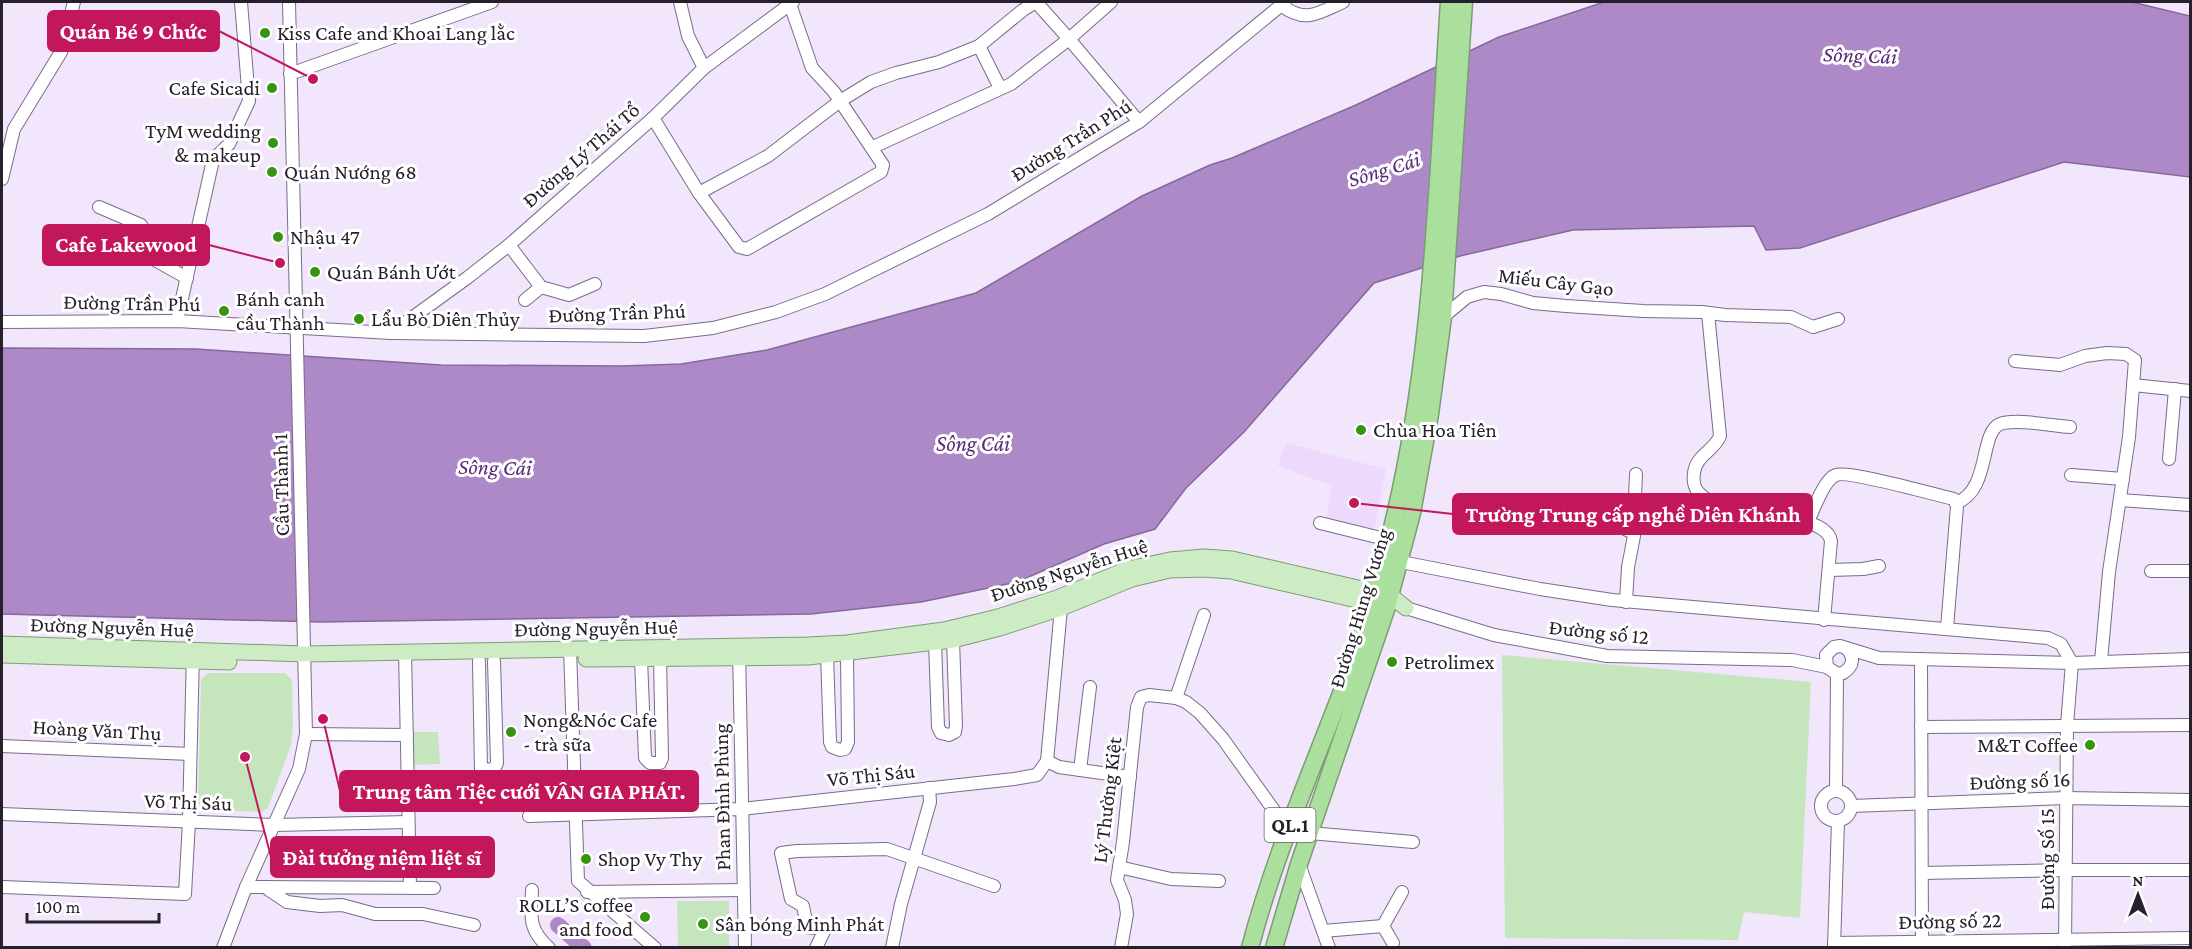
<svg xmlns="http://www.w3.org/2000/svg" width="2192" height="949" font-family="'Crimson Pro',serif">
<style>
.built{fill:#edd9fc}
.green{fill:#c5e6bd}
.water{fill:#ad89c8;stroke:#846a99;stroke-width:1.5}
.lines{fill:none;stroke-linecap:round;stroke-linejoin:round}
.river{stroke:#ad89c8;stroke-width:16}
.minor-casing{stroke:#7a6c85;stroke-width:14}
.major-casing{stroke:#7c9c75;stroke-width:17}
.highway-casing{stroke:#7c9c75;stroke-width:19}
.minor{stroke:#fff;stroke-width:12}
.major{stroke:#cdecc4;stroke-width:15}
.highway{stroke:#abdf9d;stroke-width:16}
.poi-dot{fill:#369411;stroke:#fff;stroke-width:2}
.labels{text-anchor:middle;dominant-baseline:central;stroke-width:6;stroke-linejoin:round;paint-order:stroke}
.shield{fill:#fff;stroke:#67636a;stroke-width:1.5}
.shield-label{font-size:20px;font-weight:bold;fill:#26202a}
.poi-label{font-size:21px;fill:#26202a;stroke:#fff;text-anchor:start}
.street-label{font-size:21px;fill:#26202a;stroke:#fff}
.water-label{font-size:22px;font-style:italic;fill:#592a77;stroke:#fff}
.leader{fill:none;stroke:#c2185b;stroke-width:2}
.callout-dot{fill:#c2185b;stroke:#fff;stroke-width:2}
.callout{fill:#c2185b;stroke:#c2185b;stroke-width:2}
.callout-label{font-size:22px;text-anchor:middle;font-weight:bold;fill:#fff}
</style>
<rect width="100%" height="100%" fill="#f2e6fd"/>
<!-- built -->
<g class="built">
<polygon points="1286,443 1386,469 1374,532 1325,521 1332,486 1278,466"/>
<polygon points="1509,945 1771,947 1509,948"/>
</g>
<!-- green -->
<g class="green">
<polygon points="1502,655 1811,682 1800,918 1744,912 1738,940 1505,938"/>
<polygon points="208,673 285,673 292,680 293,728 291,745 268,808 262,812 205,810 198,804 201,679"/>
<polygon points="411,732 438,732 440,764 411,765"/>
<polygon points="677,901 729,901 729,947 678,947"/>
</g>
<!-- water -->
<polygon class="water" points="1604,2 2132,2 2190,16 2190,177 2064,162 1800,248 1766,250 1754,226 1573,230 1460,256 1374,283 1244,432 1186,488 1155,529 1104,544 1017,582 921,602 811,614 320,622 2,614 2,348 196,349 441,365 621,366 681,364 767,350 976,293 1142,196 1210,165 1232,158 1356,105 1499,37"/>
<g class="lines">
<!-- river -->
<polyline class="river" points="558,925 584,948"/>
<defs>
<g id="minor">
<polyline points="680,2 688,36 704,68"/>
<polyline points="1111,2 1069,39 1139,122"/>
<path d="M1281,5C1305,24 1319,13 1343,2"/>
<polyline points="979,46 1000,88"/>
<polyline points="290,74 492,2"/>
<polyline points="653,118 699,193 768,156 840,101 871,82 896,73 939,62 979,46 1023,10 1036,2 1069,39 1011,84 873,147"/>
<polyline points="2,179 14,129 61,52 74,2"/>
<polyline points="699,193 739,247 747,249 881,172 883,165 834,92 812,68 790,4"/>
<polyline points="99,207 141,225 146,233 146,255 187,278"/>
<polyline points="509,245 541,287 569,295 595,284"/>
<polyline points="525,300 541,287"/>
<path d="M1708,313L1720,436C1714,451 1696,455 1694,473C1693,480 1694,489 1700,494C1720,513 1781,521 1808,522C1813,511 1824,479 1836,475C1848,470 1936,495 1954,499L1957,506L1947,628"/>
<polyline points="1443,317 1467,297 1484,292 1501,294 1533,303 1566,306 1643,311 1702,312 1725,315 1791,317 1813,327 1838,319"/>
<polyline points="177,321 213,160 229,144 249,101 241,2"/>
<polyline points="2,322 177,321 391,333 644,336 713,328 776,312 825,294 988,214 1139,122 1285,2"/>
<polyline points="391,333 467,278 509,245 653,118 704,68 793,2"/>
<polyline points="2015,361 2060,365 2085,356 2107,353 2126,354 2135,360 2129,437 2109,572 2101,661"/>
<polyline points="2133,385 2190,391"/>
<polyline points="2169,459 2175,389"/>
<polyline points="2071,475 2123,479"/>
<polyline points="2120,500 2190,505"/>
<path d="M1956,503C1991,490 1979,433 2000,424C2015,418 2053,426 2070,427"/>
<path d="M1808,522C1817,526 1829,530 1831,541L1824,620"/>
<polyline points="1320,523 1389,540"/>
<polyline points="1391,560 1540,589 1612,600 2048,638 2061,644 2072,663"/>
<polyline points="1830,570 1863,569 1879,566"/>
<polyline points="2151,571 2190,571"/>
<polyline points="1626,602 1628,567 1634,536 1633,533 1625,529 1635,497 1636,474"/>
<polyline points="1406,608 1494,635 1607,656 1792,660 1827,667"/>
<polygon points="944,630 953,640 956,726 955,732 949,735 941,733 938,727 935,642"/>
<path d="M1846,648C1855,657 1854,666 1843,673L1837,674L1827,667L1826,655L1834,647L1840,646L1879,658L2072,663L2190,659"/>
<polyline points="570,649 578,881 655,948"/>
<polyline points="739,649 745,948"/>
<polyline points="405,652 410,888"/>
<polyline points="827,655 830,742 832,747 840,750 845,749 848,742 847,654"/>
<polyline points="641,659 645,758 650,763 660,763 662,758 660,658"/>
<polyline points="1921,659 1922,941"/>
<polyline points="479,661 481,770 494,769 497,763 494,661"/>
<polyline points="1176,698 1204,615"/>
<polyline points="1921,727 2190,725"/>
<polyline points="306,734 407,735"/>
<polyline points="2,746 190,754"/>
<polyline points="1047,761 1059,767 1130,777"/>
<polyline points="1080,770 1090,687"/>
<polyline points="1836,791 1837,674"/>
<circle cx="1836" cy="806" r="15"/>
<polyline points="1851,806 2066,798 2190,800"/>
<polyline points="2,814 274,825 408,822"/>
<polyline points="529,816 742,809 1014,779 1037,775 1047,761 1061,608 1059,602"/>
<polyline points="1310,833 1413,842"/>
<polyline points="1299,864 1329,948"/>
<polyline points="1119,867 1171,879 1219,881"/>
<polyline points="1922,873 2066,870 2190,870"/>
<polyline points="2,887 185,894 189,821 193,652"/>
<polyline points="246,887 434,888"/>
<polyline points="269,887 269,890 287,902 320,906 342,905 375,914 423,914 474,925"/>
<path d="M532,890C531,917 528,929 549,948"/>
<polyline points="587,892 743,890"/>
<polyline points="1383,926 1402,892"/>
<polyline points="1323,931 1383,926 1393,943"/>
<polyline points="1834,943 2190,938"/>
<polyline points="223,948 246,887 299,769 306,734 289,2"/>
<polyline points="816,948 825,929 807,927 803,906 791,899 781,853 797,851 887,849 994,886"/>
<polyline points="892,948 901,904 930,802 929,788"/>
<polyline points="1121,948 1127,914 1125,900 1117,880 1123,842 1137,707 1141,697 1149,695 1176,698 1186,702 1200,713 1223,739 1288,830"/>
<polyline points="1834,948 1838,821"/>
<polyline points="2065,948 2067,725 2072,663"/>
</g>
<g id="major">
<polyline points="2,644 305,654 808,645 847,643 944,630 998,617 1057,598 1128,569 1170,560 1204,557 1232,559 1375,592 1390,595 1406,608"/>
<polyline points="2,655 229,662"/>
<polyline points="586,659 808,657 953,640 1000,628 1061,608 1132,579 1170,570 1203,569 1231,571 1383,606"/>
</g>
<g id="highway">
<path d="M1250,948C1272,864 1306,784 1337,704C1358,651 1375,595 1389,540C1434,365 1437,181 1449,2"/>
<polyline points="1274,948 1299,864 1387,607 1412,513 1430,414 1443,317 1464,2"/>
</g>
</defs>
<!-- minor casing -->
<use href="#minor" class="minor-casing"/>
<!-- major casing -->
<use href="#major" class="major-casing"/>
<!-- highway casing -->
<use href="#highway" class="highway-casing"/>
<!-- minor -->
<use href="#minor" class="minor"/>
<!-- major -->
<use href="#major" class="major"/>
<!-- highway -->
<use href="#highway" class="highway"/>
</g>
<!-- markers -->
<g class="poi-dot">
<circle cx="265" cy="33" r="6"/>
<circle cx="272" cy="88" r="6"/>
<circle cx="273" cy="143" r="6"/>
<circle cx="272" cy="172" r="6"/>
<circle cx="278" cy="237" r="6"/>
<circle cx="315" cy="272" r="6"/>
<circle cx="224" cy="311" r="6"/>
<circle cx="359" cy="319" r="6"/>
<circle cx="1361" cy="430" r="6"/>
<circle cx="1392" cy="662" r="6"/>
<circle cx="511" cy="732" r="6"/>
<circle cx="2090" cy="745" r="6"/>
<circle cx="586" cy="859" r="6"/>
<circle cx="645" cy="917" r="6"/>
<circle cx="703" cy="924" r="6"/>
</g>
<g class="labels">
<!-- shield labels -->
<rect class="shield" x="1264.5" y="808" width="51" height="34" rx="4.5"/>
<g class="shield-label">
<text x="1290" y="825">QL.1</text>
</g>
<!-- poi labels -->
<g class="poi-label">
<text x="277" y="33">Kiss Cafe and Khoai Lang lằc</text>
<text x="260" y="88" text-anchor="end">Cafe Sicadi</text>
<text x="261" y="131" text-anchor="end">TyM wedding<tspan x="261" dy="24">&amp; makeup</tspan></text>
<text x="284" y="172">Quán Nướng 68</text>
<text x="290" y="237">Nhậu 47</text>
<text x="327" y="272">Quán Bánh Ướt</text>
<text x="236" y="299">Bánh canh<tspan x="236" dy="24">cầu Thành</tspan></text>
<text x="371" y="319">Lẩu Bò Diên Thủy</text>
<text x="1373" y="430">Chùa Hoa Tiên</text>
<text x="1404" y="662">Petrolimex</text>
<text x="523" y="720">Nọng&amp;Nóc Cafe<tspan x="523" dy="24">- trà sữa</tspan></text>
<text x="2078" y="745" text-anchor="end">M&amp;T Coffee</text>
<text x="598" y="859">Shop Vy Thy</text>
<text x="633" y="905" text-anchor="end">ROLL’S coffee<tspan x="633" dy="24">and food</tspan></text>
<text x="715" y="924">Sân bóng Minh Phát</text>
</g>
<!-- street labels -->
<g class="street-label">
<text transform="translate(1071 140) rotate(-32)">Đường Trần Phú</text>
<text transform="translate(581 155) rotate(-41)">Đường Lý Thái Tổ</text>
<text transform="translate(1556 282) rotate(7)">Miếu Cây Gạo</text>
<text transform="translate(132 303) rotate(1)">Đường Trần Phú</text>
<text transform="translate(617 313) rotate(-2)">Đường Trần Phú</text>
<text transform="translate(281 485) rotate(-91)">Cầu Thành 1</text>
<text transform="translate(1069 570) rotate(-18)">Đường Nguyễn Huệ</text>
<text transform="translate(1360 608) rotate(-73)">Đường Hùng Vương</text>
<text transform="translate(112 627) rotate(2)">Đường Nguyễn Huệ</text>
<text transform="translate(596 628) rotate(-1)">Đường Nguyễn Huệ</text>
<text transform="translate(1599 632) rotate(6)">Đường số 12</text>
<text transform="translate(97 730) rotate(3)">Hoàng Văn Thụ</text>
<text transform="translate(871 775) rotate(-6)">Võ Thị Sáu</text>
<text transform="translate(2020 781) rotate(-2)">Đường số 16</text>
<text transform="translate(722 797) rotate(-91)">Phan Đình Phùng</text>
<text transform="translate(1107 800) rotate(-83)">Lý Thường Kiệt</text>
<text transform="translate(188 802) rotate(2)">Võ Thị Sáu</text>
<text transform="translate(2047 859) rotate(-90)">Đường Số 15</text>
<text transform="translate(1950 921) rotate(-1)">Đường số 22</text>
</g>
<!-- water labels -->
<g class="water-label">
<text transform="translate(1860 55) rotate(2)">Sông Cái</text>
<text transform="translate(1384 169) rotate(-17)">Sông Cái</text>
<text x="973" y="443">Sông Cái</text>
<text transform="translate(495 467) rotate(1)">Sông Cái</text>
</g>
</g>
<!-- callouts -->
<path class="leader" d="M313 79L219 31M280 263L209 245M1354 503L1453 514M323 719L340 791M245 757L271 857"/>
<g class="callout-dot">
<circle cx="313" cy="79" r="6"/>
<circle cx="280" cy="263" r="6"/>
<circle cx="1354" cy="503" r="6"/>
<circle cx="323" cy="719" r="6"/>
<circle cx="245" cy="757" r="6"/>
</g>
<g class="callout">
<rect x="48" y="11" width="171" height="40" rx="6"/>
<rect x="43" y="225" width="166" height="40" rx="6"/>
<rect x="1453" y="494" width="359" height="40" rx="6"/>
<rect x="340" y="771" width="358" height="40" rx="6"/>
<rect x="271" y="837" width="223" height="40" rx="6"/>
</g>
<g class="callout-label">
<text x="133" y="39">Quán Bé 9 Chức</text>
<text x="126" y="252">Cafe Lakewood</text>
<text x="1633" y="522">Trường Trung cấp nghề Diên Khánh</text>
<text x="519" y="799">Trung tâm Tiệc cưới VÂN GIA PHÁT.</text>
<text x="382" y="865">Đài tưởng niệm liệt sĩ</text>
</g>
<!-- border -->
<rect width="2192" height="949" fill="none" stroke="#26202a" stroke-width="6"/>
<!-- north arrow -->
<g transform="translate(2138 895)" stroke="#ffffff" stroke-width="4.5" paint-order="stroke">
<path d="M0-4.5L10 22L0 15L-10 22Z" fill="#26202a"/>
<text y="-9" font-size="16" font-weight="bold" text-anchor="middle" fill="#26202a">N</text>
</g>
<!-- scale -->
<path d="M27 913v9h132v-9" fill="none" stroke="#26202a" stroke-width="3"/>
<text x="36" y="913" font-size="18" fill="#26202a" stroke="#ffffff" stroke-width="4.5" paint-order="stroke">100 m</text>
</svg>
